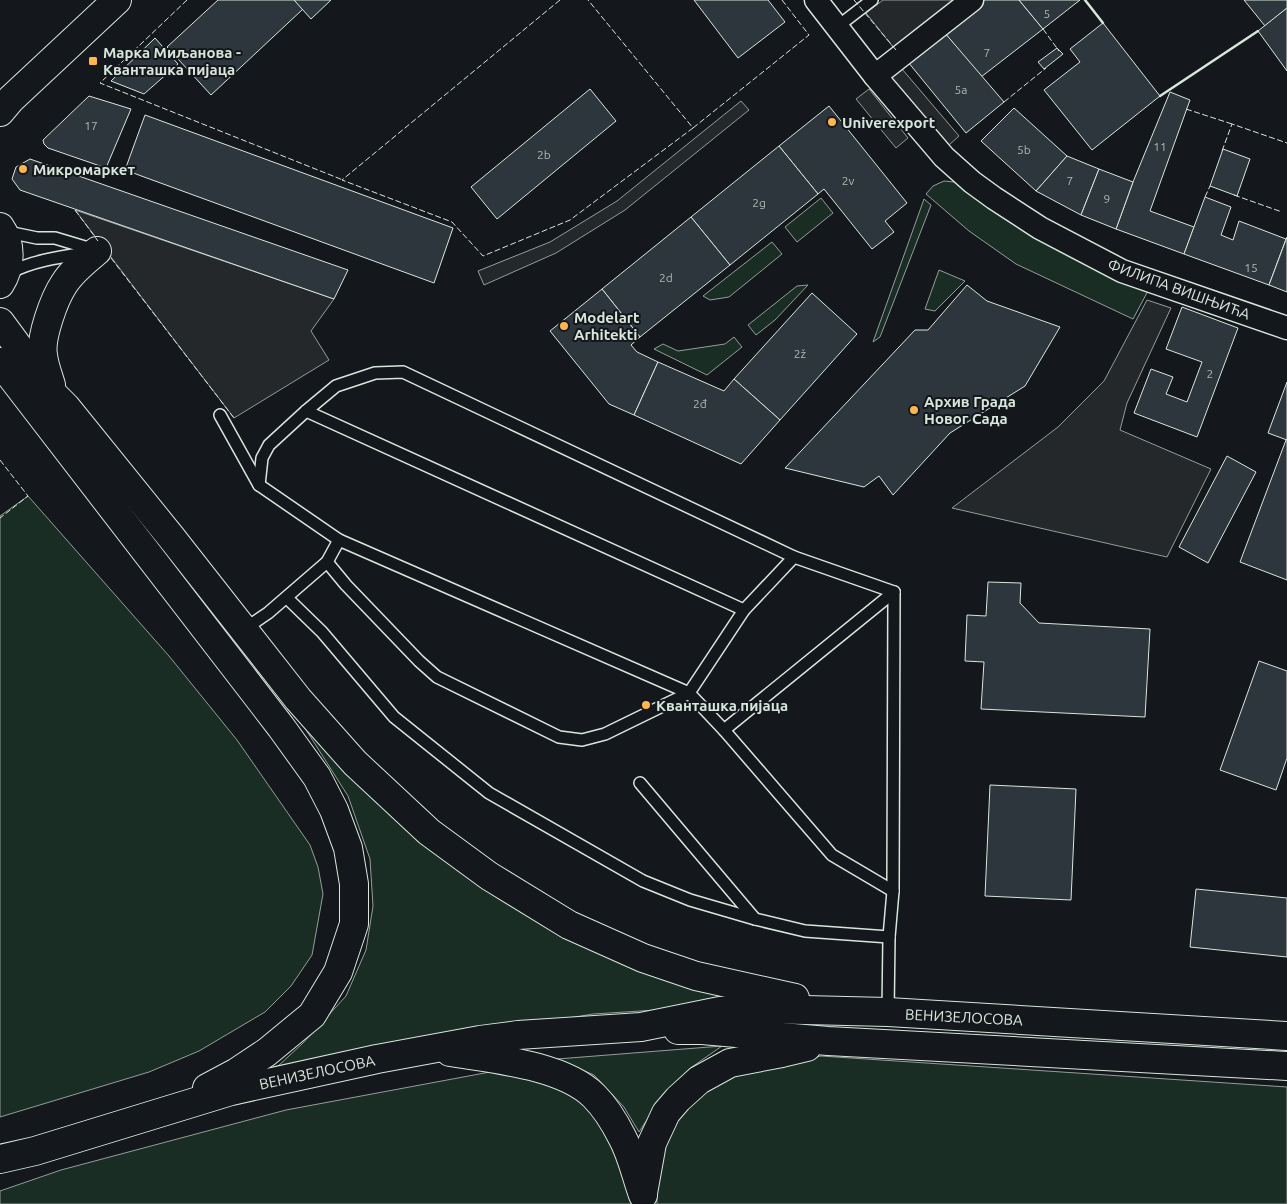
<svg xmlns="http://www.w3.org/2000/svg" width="1287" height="1204" font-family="Ubuntu,sans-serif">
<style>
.green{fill:#1a2d24;stroke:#939e99}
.parking{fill:#24282b;stroke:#939e99}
.building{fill:#2c363c;stroke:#d8e6dc}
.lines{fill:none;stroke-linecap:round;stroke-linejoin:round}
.lane-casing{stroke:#d8e6dc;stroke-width:14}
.street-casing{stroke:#d8e6dc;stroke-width:25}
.secondary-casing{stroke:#d8e6dc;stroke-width:30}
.lane{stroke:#14181c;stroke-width:11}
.street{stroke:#14181c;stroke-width:22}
.secondary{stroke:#14181c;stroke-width:28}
.fence{stroke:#d8e6dc;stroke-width:1;stroke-dasharray:6 2.5;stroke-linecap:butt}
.wall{stroke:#d8e6dc;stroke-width:2.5}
.poi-dot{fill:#ffb74d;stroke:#14181c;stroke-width:2}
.labels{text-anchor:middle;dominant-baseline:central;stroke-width:4;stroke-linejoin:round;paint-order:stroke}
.number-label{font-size:12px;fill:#adbab4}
.poi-label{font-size:15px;font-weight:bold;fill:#d8e6dc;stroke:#14181c;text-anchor:start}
.street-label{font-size:15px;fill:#d8e6dc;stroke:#14181c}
</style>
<rect width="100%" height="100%" fill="#14181c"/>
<!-- green -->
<g class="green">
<polygon points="944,181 954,182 961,186 1149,289 1133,319 1016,264 969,231 926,194 933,186"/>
<polygon points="821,198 833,213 797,242 785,227"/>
<polygon points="924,199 931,205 880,337 873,342"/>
<polygon points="772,242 782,254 729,297 710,300 703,296"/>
<polygon points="939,270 965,281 935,311 925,309"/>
<polygon points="808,285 775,320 756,335 748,325 797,286"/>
<polygon points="734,337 742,347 707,375 654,349 663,344 678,351 725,344"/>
<polygon points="28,496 169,656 237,740 310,845 318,867 323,894 312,955 291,986 265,1012 199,1051 149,1072 0,1117 0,516"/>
<polygon points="303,725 428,842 731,999 688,1008 593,1014 277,1067 303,1043 346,996 366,950 373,906 370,859 348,796"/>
<polygon points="722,1046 689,1069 665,1092 639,1132 624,1107 594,1075 557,1059"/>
<polygon points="821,1056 1287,1087 1287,1204 657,1204 657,1172 677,1110 725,1076"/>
<polygon points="490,1072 534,1077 593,1105 615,1137 632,1190 632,1204 0,1204 0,1191 61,1170 286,1110"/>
</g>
<!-- parking -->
<g class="parking">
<polygon points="883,0 962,0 897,52 866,13"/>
<polygon points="902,69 959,136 949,145 891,78"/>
<polygon points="869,89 908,138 896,148 856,99"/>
<polygon points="741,101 749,110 625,210 556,253 484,285 478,271 550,242 617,201"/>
<polygon points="75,210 334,299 311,331 329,360 234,418"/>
<polygon points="1147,300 1171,308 1127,403 1120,430 1211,469 1167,557 952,508 1058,427 1104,381"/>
</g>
<!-- building -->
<g class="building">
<polygon points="218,0 294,0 303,9 211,95 167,47"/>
<polygon points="294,0 331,0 311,19"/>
<polygon points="694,0 768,0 785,22 738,58"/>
<polygon points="984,0 1019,0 1043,29 981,77 944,32"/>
<polygon points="1019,0 1080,0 1043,29"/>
<polygon points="1244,0 1287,0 1287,8 1265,26"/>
<polygon points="1287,8 1287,71 1258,31"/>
<polygon points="1103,23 1160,96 1092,150 1044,90 1080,62 1070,49"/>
<polygon points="944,32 1004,102 966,133 908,62"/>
<polygon points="155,38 178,64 144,94 111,81"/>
<polygon points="1057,48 1063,54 1044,69 1038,62"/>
<polygon points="590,89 616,121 497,219 471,187"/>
<polygon points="1170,92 1190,100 1150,211 1194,227 1184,254 1116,229 1133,182"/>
<polygon points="89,96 131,109 106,168 48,148 44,144 43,140"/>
<polygon points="829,106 907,203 885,221 894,232 872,249 824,189 818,194 779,146"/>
<polygon points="1014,108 1067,156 1036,191 981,141"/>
<polygon points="145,115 453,228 434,283 125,170"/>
<polygon points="779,146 818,194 730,265 691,217"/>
<polygon points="1223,149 1250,159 1237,196 1210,186"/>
<polygon points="1067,156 1099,169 1081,215 1036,191"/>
<polygon points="30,159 348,270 334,299 20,190 12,179 16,167"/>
<polygon points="1099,169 1133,182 1116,229 1081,215"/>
<polygon points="1205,197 1231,207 1221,235 1233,240 1239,221 1286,239 1269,285 1184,254"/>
<polygon points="691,217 730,265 640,337 602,289"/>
<polygon points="1287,237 1287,292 1269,285"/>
<polygon points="967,285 987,301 1060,327 1025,386 950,433 893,495 879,476 864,487 785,468 915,330 928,330"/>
<polygon points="602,289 640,337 631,345 637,352 658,362 634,415 609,404 550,331"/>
<polygon points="812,293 857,334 780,420 734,379"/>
<polygon points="1182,307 1238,328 1197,437 1134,413 1151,369 1173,377 1166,394 1187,402 1202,362 1166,349"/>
<polygon points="658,362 724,391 734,379 780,420 741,464 634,415"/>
<polygon points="1287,382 1287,440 1268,433"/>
<polygon points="1286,440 1287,440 1287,580 1240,562"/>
<polygon points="1227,456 1256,472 1208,563 1179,547"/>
<polygon points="988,582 1021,583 1020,603 1039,623 1150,629 1145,717 981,709 984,662 965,661 967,615 986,616"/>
<polygon points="1259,661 1287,671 1287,758 1276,790 1220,770"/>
<polygon points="990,785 1076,789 1071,900 985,896"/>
<polygon points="1196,889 1287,898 1287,957 1190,947"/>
</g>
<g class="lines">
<defs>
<g id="lane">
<polyline points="837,27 872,0"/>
<polyline points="3,231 37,238 55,238 95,250"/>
<path d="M9,273C32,261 59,257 85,253"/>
<polyline points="306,411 744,610"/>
<polyline points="220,415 259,485 339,540"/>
<polyline points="259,485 262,458 269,445 306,411 336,386 375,373 403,372 794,557"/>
<polyline points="327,562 346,585 419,661 437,677 559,737 582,740 605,734 689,693 744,610 794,557 894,592 893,891 889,937 888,1012"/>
<polyline points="287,598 322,632 394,717 489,793 643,881 690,900 755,919 805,931 889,937"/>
<polyline points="243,630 268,613 327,562 339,540 689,693 724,730 832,855 893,891"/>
<polyline points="724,730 894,592"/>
<polyline points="640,783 755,919"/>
</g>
<g id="street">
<polyline points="816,0 875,76 944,157 972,182 994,198 1040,228 1122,271 1287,328"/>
<polyline points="875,76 972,0"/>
</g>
<g id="secondary">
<polyline points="0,112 11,99 117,0"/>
<path d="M0,227C12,244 11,267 0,284"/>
<polyline points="0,322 53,394 66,407 171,537 298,699 355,763 429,832 489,876 569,925 643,958 696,976 795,998"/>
<polyline points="0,362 281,727 317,777 334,810 348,848 354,884 354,924 338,972 312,1015 267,1052 237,1072 207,1088"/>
<path d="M51,385C48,375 44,365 43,355C40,338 54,299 64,284C72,271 85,261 97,251"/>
<polyline points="678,1030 702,1030 828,1041 1287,1066"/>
<path d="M450,1052C493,1059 563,1065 594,1096C606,1108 615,1123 622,1137C632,1155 636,1176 643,1195"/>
<polyline points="0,1159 35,1151 231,1091 377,1059 480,1040 518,1035 641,1027 720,1011 763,1009 888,1012 1287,1036"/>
<polyline points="643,1193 652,1143 666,1113 678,1099 699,1080 730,1063 782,1053 807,1047"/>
</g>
</defs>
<!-- lane casing -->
<use href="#lane" class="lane-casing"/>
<!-- street casing -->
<use href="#street" class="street-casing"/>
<!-- secondary casing -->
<use href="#secondary" class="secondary-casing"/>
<!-- lane -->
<use href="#lane" class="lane"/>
<!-- street -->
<use href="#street" class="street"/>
<!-- secondary -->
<use href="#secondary" class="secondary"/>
<!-- fence -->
<g class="fence">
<polyline points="187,0 100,83 343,180"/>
<polyline points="560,0 342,180 452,222 483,256 570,220 693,128 588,0"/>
<polyline points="854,0 896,50"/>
<polyline points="1043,29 1059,51"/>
<polyline points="1004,102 1046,68"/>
<polyline points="1186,109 1232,124"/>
<polyline points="693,128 809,35 782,0"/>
<polyline points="1222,151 1232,124 1287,143"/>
<polyline points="1234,195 1282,212"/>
<polyline points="1205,197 1210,186"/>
<polyline points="75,210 98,241"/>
<polyline points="111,258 234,418"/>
<polyline points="0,460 28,496 0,518"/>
</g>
<!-- wall -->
<g class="wall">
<polyline points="1085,0 1103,23"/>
<polyline points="1160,96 1258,31"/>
</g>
</g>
<!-- markers -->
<g class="poi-dot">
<rect x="88" y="56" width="10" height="10" rx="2.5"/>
<circle cx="832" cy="122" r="5"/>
<circle cx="23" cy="169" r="5"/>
<circle cx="564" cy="326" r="5"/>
<circle cx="914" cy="410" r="5"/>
<circle cx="646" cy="705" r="5"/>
</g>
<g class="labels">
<!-- number labels -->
<g class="number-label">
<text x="1047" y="13">5</text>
<text x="987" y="52">7</text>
<text x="961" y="89">5a</text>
<text x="91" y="125">17</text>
<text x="1160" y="146">11</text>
<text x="1024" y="149">5b</text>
<text x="544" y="154">2b</text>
<text x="848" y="180">2v</text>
<text x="1070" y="180">7</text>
<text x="1107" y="198">9</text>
<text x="759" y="202">2g</text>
<text x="1251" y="267">15</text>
<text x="666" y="277">2d</text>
<text x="800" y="353">2ž</text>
<text x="1210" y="373">2</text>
<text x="700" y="403">2đ</text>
</g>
<!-- poi labels -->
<g class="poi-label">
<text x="103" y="52">Марка Миљанова -<tspan x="103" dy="17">Кванташка пијаца</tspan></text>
<text x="842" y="122">Univerexport</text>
<text x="33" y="169">Микромаркет</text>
<text x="574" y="317">Modelart<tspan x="574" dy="17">Arhitekti</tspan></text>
<text x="924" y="401">Архив Града<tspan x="924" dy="17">Новог Сада</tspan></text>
<text x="656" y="705">Кванташка пијаца</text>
</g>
<!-- street labels -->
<g class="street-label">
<text transform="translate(1179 289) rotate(20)">ФИЛИПА ВИШЊИЋА</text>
<text transform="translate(964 1017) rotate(3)">ВЕНИЗЕЛОСОВА</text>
<text transform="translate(317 1072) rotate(-12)">ВЕНИЗЕЛОСОВА</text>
</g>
</g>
</svg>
